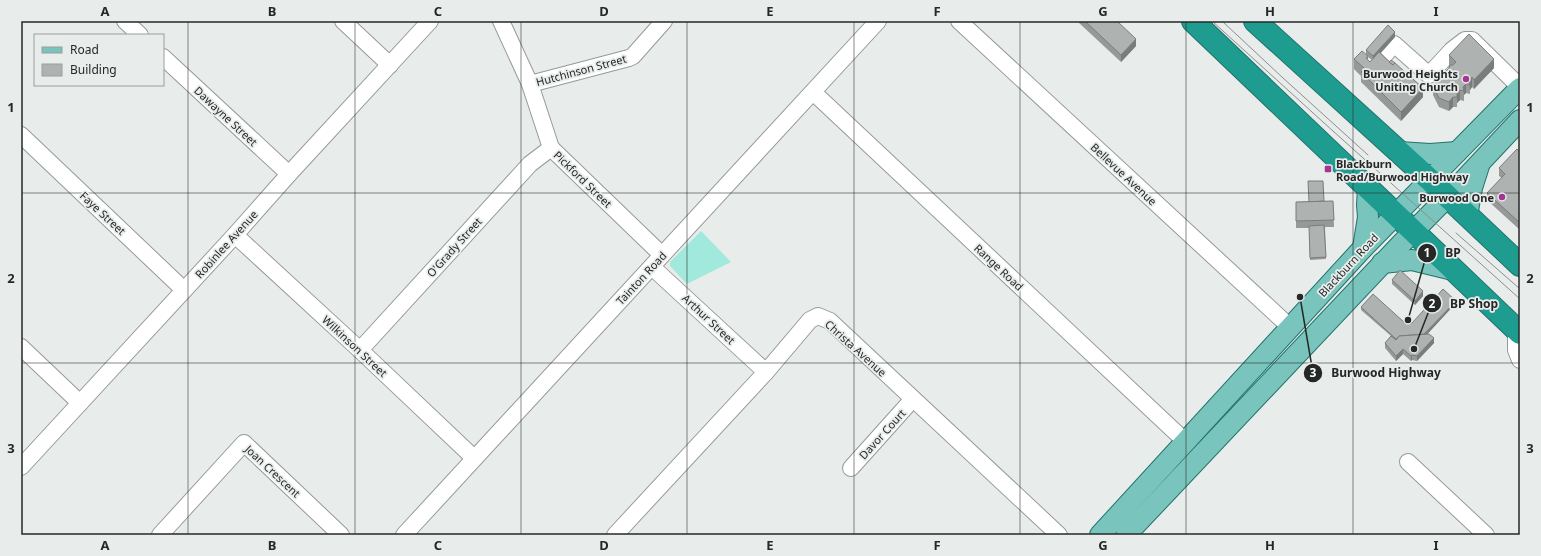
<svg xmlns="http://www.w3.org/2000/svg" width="1541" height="556" font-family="'Noto Sans',sans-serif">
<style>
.green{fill:#a1e8dd}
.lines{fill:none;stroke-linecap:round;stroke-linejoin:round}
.minor-casing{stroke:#979a9a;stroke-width:18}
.major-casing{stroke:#21736b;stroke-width:22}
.highway-casing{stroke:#21736b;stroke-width:24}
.minor{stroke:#fff;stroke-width:16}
.major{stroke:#79c4bc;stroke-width:20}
.highway{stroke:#1f9c90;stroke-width:22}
.tram{stroke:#8c8f8e;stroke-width:1}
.wall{fill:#969998;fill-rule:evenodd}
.shaded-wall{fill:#7a7d7c}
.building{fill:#aeb2b1;stroke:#7a7d7c}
.grid{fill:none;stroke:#262827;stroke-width:1;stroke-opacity:0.55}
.poi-dot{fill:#a43593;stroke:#e8eceb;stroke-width:1.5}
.labels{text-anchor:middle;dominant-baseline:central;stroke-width:3.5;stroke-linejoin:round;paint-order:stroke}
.street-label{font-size:11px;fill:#262827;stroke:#e8eceb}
.poi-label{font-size:11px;font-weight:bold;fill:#262827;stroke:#e8eceb;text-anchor:end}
.leader{fill:none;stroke:#262827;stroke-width:1.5}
.callout-dot{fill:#262827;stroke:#e8eceb;stroke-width:1.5}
.mark-label{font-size:12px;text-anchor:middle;font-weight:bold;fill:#fff}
.callout-label{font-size:12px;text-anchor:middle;font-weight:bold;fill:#262827;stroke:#e8eceb;stroke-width:3.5;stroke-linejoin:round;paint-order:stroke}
.neatline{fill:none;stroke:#262827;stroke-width:1.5}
.grid-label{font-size:13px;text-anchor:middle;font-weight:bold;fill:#262827}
</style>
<rect width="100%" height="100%" fill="#e8eceb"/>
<!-- green -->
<polygon class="green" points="701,231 731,262 687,284 670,266 670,262"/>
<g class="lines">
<defs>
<g id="minor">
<polyline points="125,21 140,35"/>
<polyline points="343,21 390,65"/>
<polyline points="501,21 530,84 551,148 662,255"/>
<polyline points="959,21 1290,327"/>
<polyline points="163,57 289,174"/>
<polyline points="1383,57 1394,44 1429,75 1452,50 1465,40 1472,40 1520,87"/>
<polyline points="530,84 629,58 633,56 664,21"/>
<polyline points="813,92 1186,442"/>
<polyline points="21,135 184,290"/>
<polyline points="235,235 360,350 474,458"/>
<polyline points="652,267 766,372"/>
<polyline points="1516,330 1516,350 1520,360"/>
<polyline points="21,347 80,403"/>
<polyline points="360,350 530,164 551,148"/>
<polyline points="1408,462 1486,535"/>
<polyline points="21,467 235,235 289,174 430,21"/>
<polyline points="851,468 912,400"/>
<polyline points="160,535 244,443 341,535"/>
<polyline points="404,535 878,21"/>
<polyline points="615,535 766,372 810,320 818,316 830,321 1059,535"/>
</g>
<g id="major">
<polyline points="1399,152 1430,154 1457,152"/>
<polyline points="1467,216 1472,188 1479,166"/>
<polyline points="1363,248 1368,217 1367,205 1368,188"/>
<polyline points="1382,263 1412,260 1453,270"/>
<polyline points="1100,535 1363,248 1520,88"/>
<polyline points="1126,535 1401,244 1460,184 1520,120"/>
</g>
<g id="highway">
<polyline points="1193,21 1520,333"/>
<polyline points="1255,21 1430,180 1520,265"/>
</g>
</defs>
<!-- minor casing -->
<use href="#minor" class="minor-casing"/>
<!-- major casing -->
<use href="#major" class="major-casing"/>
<!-- highway casing -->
<use href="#highway" class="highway-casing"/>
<!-- minor -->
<use href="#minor" class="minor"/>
<!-- major -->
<use href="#major" class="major"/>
<!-- highway -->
<use href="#highway" class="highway"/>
<!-- tram -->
<g class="tram">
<polyline points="1212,21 1323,122 1520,299"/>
<polyline points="1222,21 1283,78 1368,155"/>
<polyline points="1456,233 1520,289"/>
</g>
</g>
<!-- wall -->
<g class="wall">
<polygon points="1078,21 1117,21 1136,46 1121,62 1078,22"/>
<path d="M1395,37L1381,53L1423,97L1401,121L1361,82V76L1354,69V59L1366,54V50ZM1368,57L1372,60L1370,62L1368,60Z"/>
<polygon points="1449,55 1494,68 1474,89 1472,87 1470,90 1470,94 1466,93 1464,95 1464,101 1460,100 1457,103 1457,107 1453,107 1449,111 1439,107 1433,95 1433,86 1449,68"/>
<polygon points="1520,152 1520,230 1487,200 1487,193 1502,178 1499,176 1499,168"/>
<polygon points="1333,201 1334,227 1325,227 1326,259 1310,260 1309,228 1296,228 1296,202"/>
<polygon points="1392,280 1423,296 1415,305 1392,284"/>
<polygon points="1456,303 1427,334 1434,343 1417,361 1412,360 1411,361 1403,354 1396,361 1385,348 1385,343 1391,336 1361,310 1361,307 1405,323 1412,323"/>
</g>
<!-- shaded-wall -->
<g class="shaded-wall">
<polygon points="1395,32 1395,37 1373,61 1373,56"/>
<polygon points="1136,39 1136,46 1121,62 1121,55"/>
<polygon points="1494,59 1494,68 1474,89 1474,80"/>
<polygon points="1472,77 1472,87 1470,90 1469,81"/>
<polygon points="1466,84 1466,93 1464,95 1463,87"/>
<polygon points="1423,88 1423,97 1401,121 1401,112"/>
<polygon points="1460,90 1460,100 1457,103 1457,94"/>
<polygon points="1453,97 1453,107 1449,111 1449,102"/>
<polygon points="1423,291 1423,296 1415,305 1415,301"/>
<polygon points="1456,301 1456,303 1422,340 1422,337"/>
<polygon points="1434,338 1434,343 1417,361 1417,356"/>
<polygon points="1403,349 1403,354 1396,361 1396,356"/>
<polygon points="1412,355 1412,360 1411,361 1411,356"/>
</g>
<!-- building -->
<g class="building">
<polygon points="1085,21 1117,21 1136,39 1121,55"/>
<polygon points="1388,25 1395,32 1373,56 1366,50"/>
<polygon points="1469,34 1494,59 1474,80 1472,77 1469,81 1470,84 1466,84 1463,87 1464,91 1460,90 1457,94 1457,97 1453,97 1449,102 1439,98 1433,86 1437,81 1437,78 1440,78 1443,75 1443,71 1446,71 1449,68 1450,65 1453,65 1456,62 1449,55"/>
<polygon points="1362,51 1368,56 1366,58 1370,62 1379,52 1393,65 1395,63 1423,88 1401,112 1361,72 1365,69 1354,59"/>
<polygon points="1391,60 1395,63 1393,65 1389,62"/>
<polygon points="1517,149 1520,152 1520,223 1487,193 1505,174 1499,168"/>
<polygon points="1308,181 1323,181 1324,201 1309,202"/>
<polygon points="1333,201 1334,220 1296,221 1296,202"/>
<polygon points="1324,225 1326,257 1310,258 1309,226"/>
<polygon points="1400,270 1423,291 1415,301 1392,280"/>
<polygon points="1443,289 1456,301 1424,334 1399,336 1396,339 1361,307 1373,294 1405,323 1412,323"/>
<polygon points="1429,334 1434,338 1417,356 1412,355 1411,356 1403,349 1396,356 1385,343 1391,336 1396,340 1399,336"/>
</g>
<!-- grid -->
<path class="grid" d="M188,21V535M355,21V535M521,21V535M687,21V535M854,21V535M1020,21V535M1186,21V535M1353,21V535M21,193H1520M21,363H1520"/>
<!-- markers -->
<g class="poi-dot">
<circle cx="1466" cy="79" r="4"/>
<rect x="1324" y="165" width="8" height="8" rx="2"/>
<circle cx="1502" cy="197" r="4"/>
</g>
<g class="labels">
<!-- street labels -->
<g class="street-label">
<text transform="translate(581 70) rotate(-15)">Hutchinson Street</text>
<text transform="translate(226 116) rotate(43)">Dawayne Street</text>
<text transform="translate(1124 174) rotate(43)">Bellevue Avenue</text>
<text transform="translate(583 179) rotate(44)">Pickford Street</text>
<text transform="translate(103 213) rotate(43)">Faye Street</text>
<text transform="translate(226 244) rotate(-48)">Robinlee Avenue</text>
<text transform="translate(454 247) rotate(-48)">O'Grady Street</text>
<text transform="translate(1348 265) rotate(-47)">Blackburn Road</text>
<text transform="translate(999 267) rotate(43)">Range Road</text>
<text transform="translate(641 278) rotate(-47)">Tainton Road</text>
<text transform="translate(709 319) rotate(43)">Arthur Street</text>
<text transform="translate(355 346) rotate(43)">Wilkinson Street</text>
<text transform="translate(856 348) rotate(42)">Christa Avenue</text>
<text transform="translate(882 434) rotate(-48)">Davor Court</text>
<text transform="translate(273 471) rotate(43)">Joan Crescent</text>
</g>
<!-- poi labels -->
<g class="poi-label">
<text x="1458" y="73">Burwood Heights<tspan x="1458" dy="13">Uniting Church</tspan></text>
<text x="1336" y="163" text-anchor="start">Blackburn<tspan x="1336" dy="13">Road/Burwood Highway</tspan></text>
<text x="1494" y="197">Burwood One</text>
</g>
</g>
<!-- callouts -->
<path class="leader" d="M1408 320L1427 253M1414 349L1432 303M1300 297L1313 373"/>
<g class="callout-dot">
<circle cx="1408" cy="320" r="4"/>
<circle cx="1414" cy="349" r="4"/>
<circle cx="1300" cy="297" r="4"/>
<circle cx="1427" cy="253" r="10"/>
<circle cx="1432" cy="303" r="10"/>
<circle cx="1313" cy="373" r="10"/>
</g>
<g class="mark-label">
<text x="1427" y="257">1</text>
<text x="1432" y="308">2</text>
<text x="1313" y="377">3</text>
</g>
<g class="callout-label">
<text x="1453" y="257">BP</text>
<text x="1474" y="308">BP Shop</text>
<text x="1386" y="377">Burwood Highway</text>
</g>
<!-- border -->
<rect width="1541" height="556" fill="none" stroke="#e8eceb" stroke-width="44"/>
<!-- legend -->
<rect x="34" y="34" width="130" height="52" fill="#e8eceb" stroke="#9a9e9d"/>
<rect x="42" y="47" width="20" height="6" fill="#79c4bc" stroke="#9a9e9d"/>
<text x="70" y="54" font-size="12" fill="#262827">Road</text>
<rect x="42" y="64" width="20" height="12" fill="#aeb2b1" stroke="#9a9e9d"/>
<text x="70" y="74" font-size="12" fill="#262827">Building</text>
<rect x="22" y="22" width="1497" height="512" class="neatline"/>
<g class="grid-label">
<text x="105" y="16">A</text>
<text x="272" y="16">B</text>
<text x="438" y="16">C</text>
<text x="604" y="16">D</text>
<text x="770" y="16">E</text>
<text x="937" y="16">F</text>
<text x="1103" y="16">G</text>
<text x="1270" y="16">H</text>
<text x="1436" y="16">I</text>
<text x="11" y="112">1</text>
<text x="1530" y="112">1</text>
<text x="11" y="283">2</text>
<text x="1530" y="283">2</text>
<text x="11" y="453">3</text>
<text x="1530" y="453">3</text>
<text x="105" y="550">A</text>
<text x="272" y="550">B</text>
<text x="438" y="550">C</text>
<text x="604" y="550">D</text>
<text x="770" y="550">E</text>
<text x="937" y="550">F</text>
<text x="1103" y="550">G</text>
<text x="1270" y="550">H</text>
<text x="1436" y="550">I</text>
</g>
</svg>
